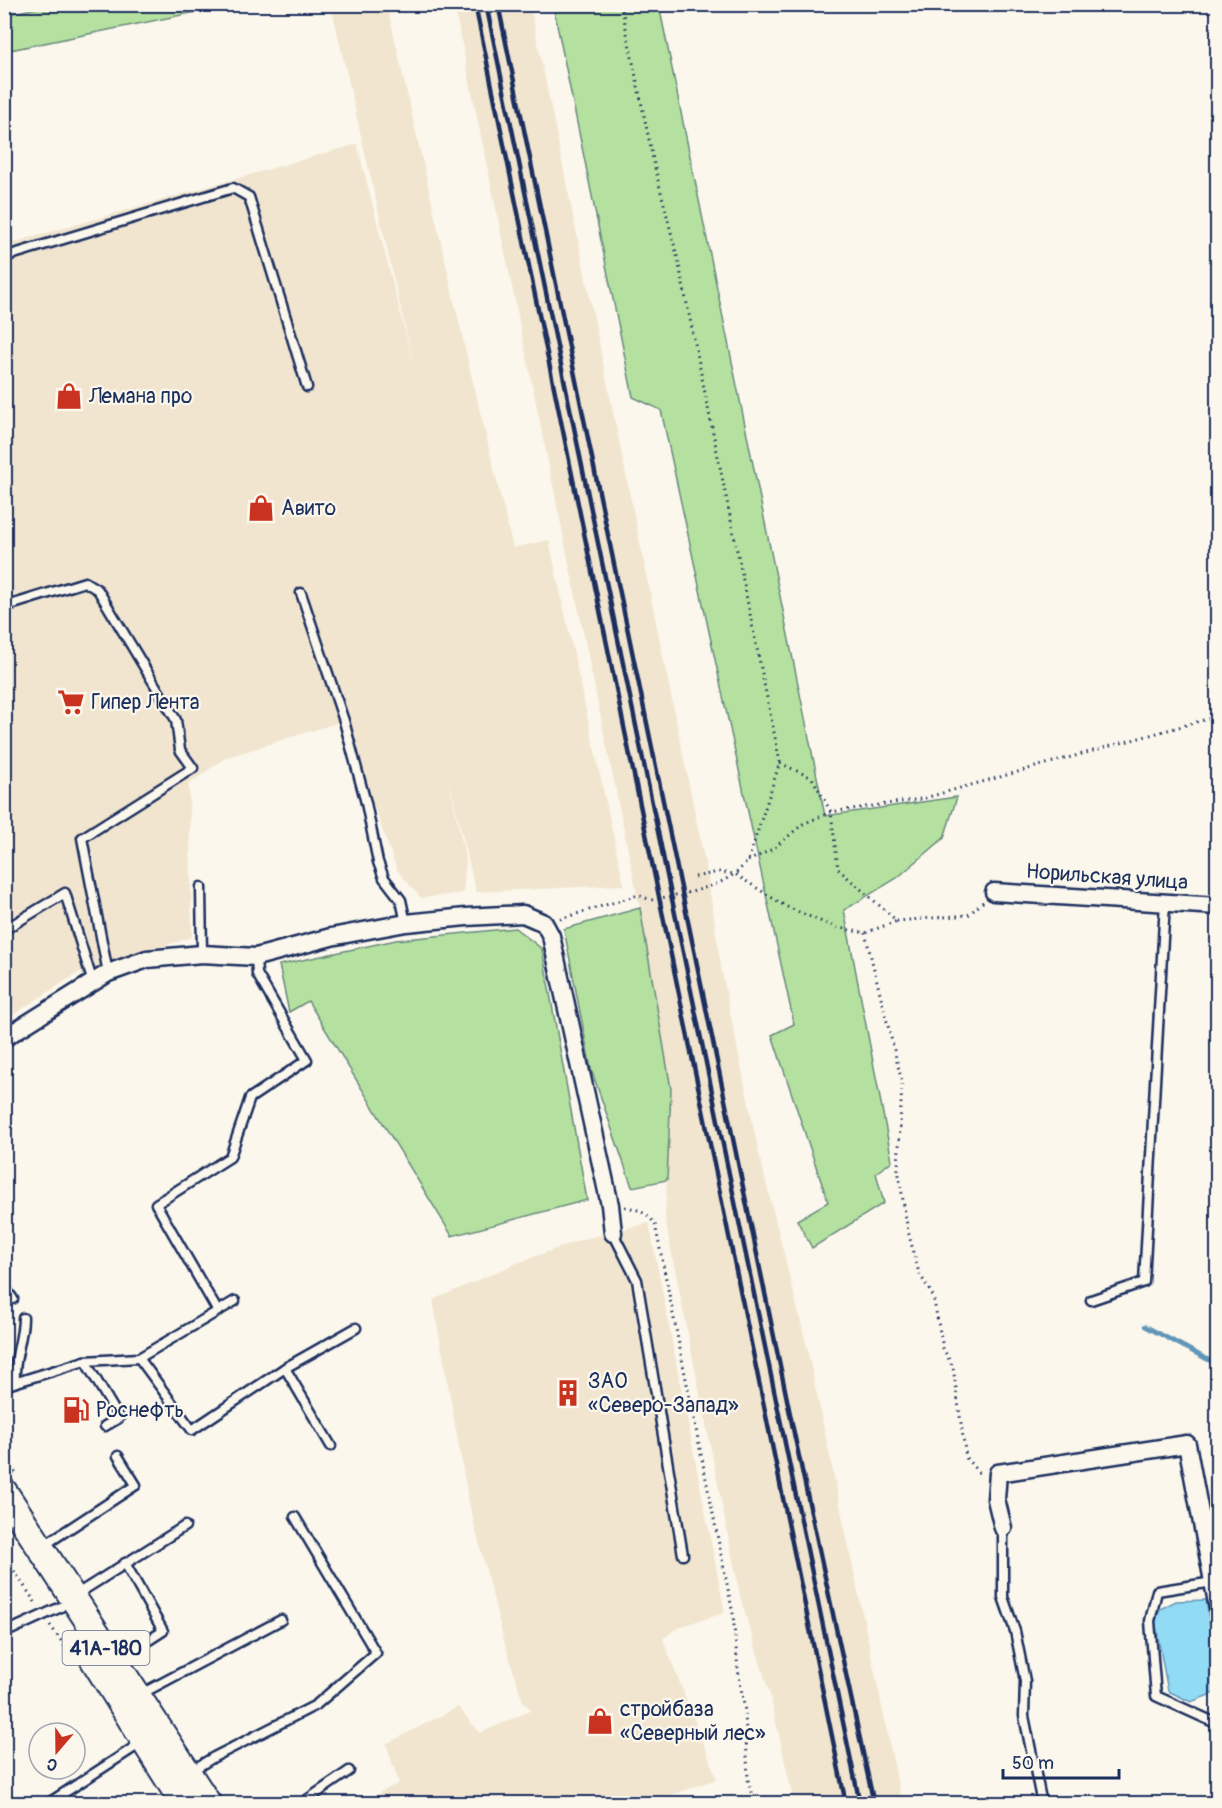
<svg xmlns="http://www.w3.org/2000/svg" width="1222" height="1808" font-family="Pangolin,sans-serif">
<style>
.built{fill:#f1e5cf}
.green{fill:#b4e19f;stroke:#68887e;stroke-width:1.5}
.water{fill:#92dbf4;stroke:#6296b8;stroke-width:1.5}
.lines{fill:none;stroke-linecap:round;stroke-linejoin:round}
.stream{stroke:#6296b8;stroke-width:4.5}
.lane-casing{stroke:#1b2f5e;stroke-width:13}
.street-casing{stroke:#1b2f5e;stroke-width:21}
.primary-casing{stroke:#1b2f5e;stroke-width:30}
.path{stroke:#1b2f5e;stroke-width:3;stroke-dasharray:1.5 4.5;stroke-linecap:butt}
.lane{stroke:#fbf7ec;stroke-width:8}
.street{stroke:#fbf7ec;stroke-width:16}
.primary{stroke:#fbf7ec;stroke-width:26}
.rail{stroke:#1b2f5e;stroke-width:4.5}
.labels{text-anchor:middle;dominant-baseline:central;stroke-width:4.5;stroke-linejoin:round;paint-order:stroke}
.shield{fill:#fbf7ec;stroke:#5e6b89;stroke-width:1.5}
.shield-label{font-size:20px;font-weight:bold;fill:#1b2f5e}
.poi-label{font-size:21px;fill:#1b2f5e;stroke:#fbf7ec;text-anchor:start}
.street-label{font-size:21px;fill:#1b2f5e;stroke:#fbf7ec}
</style>
<rect width="100%" height="100%" fill="#fbf7ec"/>
<filter id="ink" filterUnits="userSpaceOnUse"><feTurbulence type="fractalNoise" baseFrequency=".0167" numOctaves="2"/><feDisplacementMap in="SourceGraphic" scale="12" xChannelSelector="R" yChannelSelector="G"/><feConvolveMatrix kernelMatrix="1 2 1 2 8 2 1 2 1" color-interpolation-filters="sRGB"/></filter>
<g filter="url(#ink)">
<!-- built -->
<g class="built">
<polygon points="331,5 387,5 470,370 513,548 549,540 624,885 476,892 448,776 466,861 463,893 421,898 397,870 343,721 225,758 189,784 192,937 78,973 5,1020 5,245 357,144 414,366"/>
<polygon points="454,5 530,5 707,872 722,973 759,1154 807,1347 902,1803 794,1803 770,1695 741,1600 665,1219 671,1089 640,908"/>
<polygon points="649,1223 725,1613 691,1623 674,1630 663,1639 717,1779 669,1796 672,1804 385,1804 379,1793 399,1783 386,1744 458,1707 480,1733 532,1710 523,1702 504,1641 469,1503 433,1300 517,1263 580,1240"/>
</g>
<!-- green -->
<g class="green">
<polygon points="54,4 231,4 231,5 5,51 5,15"/>
<polygon points="553,5 659,5 825,816 957,797 944,838 897,878 844,910 892,1161 876,1173 884,1203 812,1248 797,1220 828,1202 772,1035 794,1024 661,410 633,397"/>
<polygon points="640,908 671,1089 667,1180 632,1187 591,1069 564,929"/>
<polygon points="515,928 542,949 587,1200 452,1236 308,1001 289,1012 279,965 396,940"/>
</g>
<!-- water -->
<polygon class="water" points="1206,1600 1217,1668 1217,1692 1191,1702 1168,1691 1155,1622 1160,1609 1176,1601"/>
<g class="lines">
<!-- stream -->
<polyline class="stream" points="1145,1326 1218,1365"/>
<defs>
<g id="lane">
<polyline points="4,257 233,188 249,197 307,387"/>
<polyline points="301,593 344,721 366,803 378,862 384,878 401,900 406,923"/>
<polyline points="4,607 85,582 98,590 176,720 180,750 193,768 82,838 108,973"/>
<polyline points="201,887 202,954"/>
<polyline points="4,930 65,893 93,983"/>
<polyline points="613,1233 637,1280 683,1555"/>
<polyline points="4,1286 13,1299"/>
<polyline points="1091,1300 1144,1282 1165,902"/>
<polyline points="217,1310 156,1204 230,1157 250,1098 307,1060 257,974 256,957"/>
<polyline points="139,1358 192,1430 285,1368 356,1328"/>
<polyline points="85,1361 119,1418 105,1426"/>
<polyline points="285,1368 331,1446"/>
<path d="M15,1381C13,1359 23,1340 23,1318"/>
<polyline points="4,1386 85,1361 139,1358 235,1301"/>
<polyline points="1003,1528 1003,1597 1015,1631 1025,1681 1024,1716 1042,1804"/>
<polyline points="43,1546 136,1485 118,1456"/>
<polyline points="1213,1582 1157,1591 1150,1621 1156,1696 1218,1724"/>
<polyline points="74,1596 185,1526"/>
<polyline points="4,1633 61,1607"/>
<polyline points="118,1660 163,1631 125,1563"/>
<polyline points="141,1694 281,1620"/>
<polyline points="191,1771 214,1757 316,1705 376,1653 295,1517"/>
<polyline points="47,1804 141,1743"/>
<polyline points="301,1804 349,1771"/>
</g>
<g id="street">
<polyline points="994,892 1218,906"/>
<polyline points="4,1038 108,973 147,959 202,954 256,957 331,937 406,923 466,917 523,914 544,923 551,936 610,1205 613,1233"/>
<polyline points="1003,1528 996,1499 998,1473 1187,1444 1218,1608"/>
</g>
<g id="primary">
<polyline points="4,1492 208,1804"/>
<polyline points="94,1660 184,1804"/>
</g>
</defs>
<!-- lane casing -->
<use href="#lane" class="lane-casing"/>
<!-- street casing -->
<use href="#street" class="street-casing"/>
<!-- primary casing -->
<use href="#primary" class="primary-casing"/>
<!-- path -->
<g class="path">
<polyline points="780,763 812,778 831,812 838,869 897,921 968,915 984,901"/>
<polyline points="748,861 773,849 803,824 831,812 921,799 1218,716"/>
<polyline points="695,877 718,872 735,874 785,906 834,927 865,933 897,921"/>
<polyline points="560,919 638,895 651,900 695,891 719,883 735,874 748,861 780,762 678,260 654,164 621,4"/>
<polyline points="865,933 902,1082 898,1169 908,1231 919,1273 933,1296 943,1348 953,1367 966,1458 978,1472 982,1472"/>
<path d="M625,1207C637,1208 648,1214 655,1224L733,1614L738,1670L745,1711L748,1780L754,1804"/>
<polyline points="4,1457 17,1475"/>
<polyline points="4,1556 37,1605"/>
<polyline points="50,1625 74,1659"/>
</g>
<!-- lane -->
<use href="#lane" class="lane"/>
<!-- street -->
<use href="#street" class="street"/>
<!-- primary -->
<use href="#primary" class="primary"/>
<!-- rail -->
<g class="rail">
<polyline points="475,4 846,1804"/>
<polyline points="486,4 860,1804"/>
<polyline points="498,4 795,1438 874,1804"/>
</g>
</g>
</g>
<!-- icons -->
<defs>
<symbol id="shop-bare" viewBox="-9 -9 18 18"><path d="M-5-2.5h2.3a2.7 3.5 0 0 1 5.4 0H5L5.5 6h-11ZM-1.5-2.5h3a1.5 2.3 0 0 0-3 0Z" fill="#c8321e" stroke="#fbf7ec" stroke-width="2.5" paint-order="stroke"/></symbol>
<symbol id="supermarket-bare" viewBox="-9 -9 18 18"><path d="M-6-5.5h2.5l.6 2H6L4.5 2H-2.5L-4.4-4H-6ZM-1.5 3.2a1.3 1.3 0 1 0 .1 0ZM3 3.2a1.3 1.3 0 1 0 .1 0Z" fill="#c8321e" stroke="#fbf7ec" stroke-width="2.5" paint-order="stroke"/></symbol>
<symbol id="building-bare" viewBox="-9 -9 18 18"><path d="M-4-6H4V6H1V3H-1V6H-4ZM-2.5-4.3h1.7v1.8h-1.7ZM.8-4.3h1.7v1.8H.8ZM-2.5-1h1.7V.8h-1.7ZM.8-1h1.7V.8H.8Z" fill="#c8321e" stroke="#fbf7ec" stroke-width="2.5" paint-order="stroke"/></symbol>
<symbol id="fuel-bare" viewBox="-9 -9 18 18"><path d="M-5.5-6h7V0h2V4h1.3V-2.5L3-4.5l.8-.8L6-3V5H2.5V1h-1V6h-7ZM-4.2-4.7v3.2H.2V-4.7Z" fill="#c8321e" stroke="#fbf7ec" stroke-width="2.5" paint-order="stroke"/></symbol>
</defs>
<g fill-rule="evenodd">
<use href="#shop-bare" x="50" y="377" width="38" height="38"/>
<use href="#shop-bare" x="242" y="489" width="38" height="38"/>
<use href="#supermarket-bare" x="52" y="683" width="38" height="38"/>
<use href="#building-bare" x="549" y="1374" width="38" height="38"/>
<use href="#fuel-bare" x="57" y="1391" width="38" height="38"/>
<use href="#shop-bare" x="581" y="1702" width="38" height="38"/>
</g>
<g class="labels">
<!-- shield labels -->
<rect class="shield" x="62.5" y="1631" width="87" height="34" rx="4.5"/>
<g class="shield-label">
<text x="106" y="1648">41А-180</text>
</g>
<!-- poi labels -->
<g class="poi-label">
<text x="89" y="396">Лемана про</text>
<text x="281" y="508">Авито</text>
<text x="91" y="702">Гипер Лента</text>
<text x="588" y="1381">ЗАО<tspan x="588" dy="24">«Северо-Запад»</tspan></text>
<text x="96" y="1410">Роснефть</text>
<text x="620" y="1709">стройбаза<tspan x="620" dy="24">«Северный лес»</tspan></text>
</g>
<!-- street labels -->
<g class="street-label">
<text transform="translate(1107 877) rotate(4)">Норильская улица</text>
</g>
</g>
<!-- margin -->
<rect width="1222" height="1808" fill="none" stroke="#fbf7ec" stroke-width="24"/>
<rect x="12" y="12" width="1198" height="1784" fill="none" stroke="#1b2f5e" stroke-width="2" filter="url(#ink)"/>
<!-- north arrow -->
<g transform="translate(57 1751) rotate(200)"><circle r="28" fill="#fbf7ec" stroke="#a1a7b3" stroke-width="1.5"/>
<path d="M0-4.5L10 22L0 15L-10 22Z" fill="#c8321e"/>
<text y="-9" font-size="16" font-weight="bold" text-anchor="middle" fill="#1b2f5e">С</text>
</g>
<!-- scale -->
<path d="M1003 1769v9h116v-9" fill="none" stroke="#1b2f5e" stroke-width="3"/>
<text x="1012" y="1769" font-size="18" fill="#1b2f5e" stroke="#fbf7ec" stroke-width="4.5" paint-order="stroke">50 m</text>
</svg>
